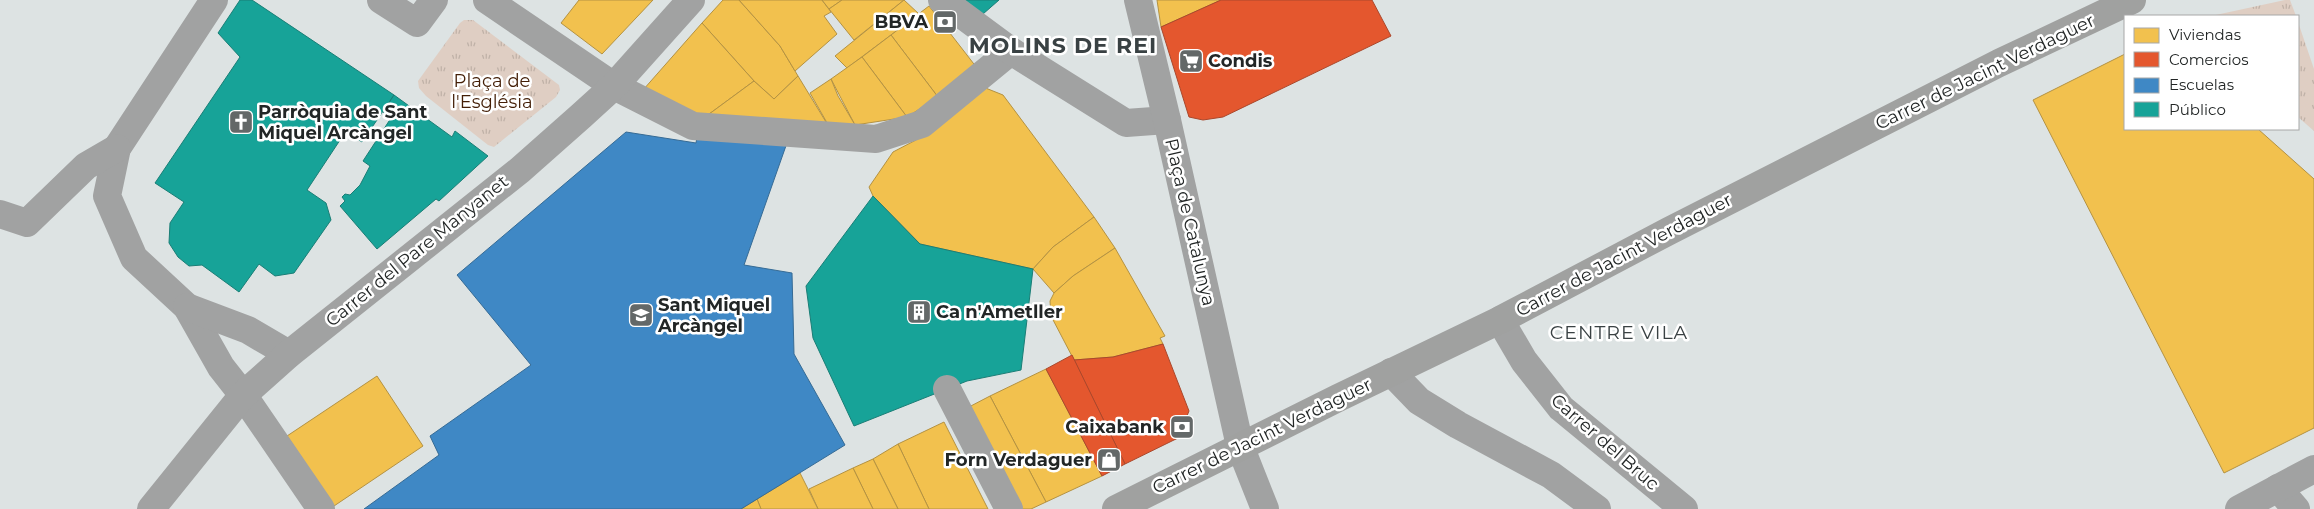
<svg xmlns="http://www.w3.org/2000/svg" width="2314" height="509" font-family="Montserrat,sans-serif">
<style>
.park{fill:url(#park-tufts)}
.homes{fill:#f2c14e;stroke:#b49242}
.shops{fill:#e4572e;stroke:#aa482c}
.schools{fill:#3f88c5;stroke:#366b95}
.public{fill:#17a398;stroke:#1a7e76}
.lines{fill:none;stroke-linecap:round;stroke-linejoin:round}
.pedestrian{stroke:#a1a2a2;stroke-width:28}
.minor{stroke:#a1a2a2;stroke-width:28}
.secondary{stroke:#a0a1a0;stroke-width:28}
.labels{text-anchor:middle;dominant-baseline:central;stroke-width:5;stroke-linejoin:round;paint-order:stroke}
.poi-label{font-size:18px;font-weight:bold;fill:#222626;stroke:#fff;text-anchor:start}
.street-label{font-size:18px;fill:#222626;stroke:#fff}
.park-label{font-size:18px;fill:#431e06;stroke:#fff}
.neighbourhood-label{font-size:19px;letter-spacing:1px;fill:#394143;stroke:#fff}
.district-label{font-size:22px;font-weight:bold;letter-spacing:1px;fill:#394143;stroke:#fff}
</style>
<defs>
<pattern id="park-tufts" width="24" height="20" patternUnits="userSpaceOnUse" patternTransform="scale(1.25)"><rect width="24" height="20" fill="#dfcec3"/><path d="M3 7l-1-3M5 7V3M7 7l1-3M15 17l-1-3M17 17v-4M19 17l1-3" fill="none" stroke="#bfb1a7"/></pattern>
</defs>
<rect width="100%" height="100%" fill="#dde3e3"/>
<!-- park -->
<g class="park">
<polygon points="2285,0 2290,0 2296,16 2211,16"/>
<polygon points="464,20 473,20 559,85 560,90 556,97 494,147 488,145 426,96 419,88 418,81 460,23"/>
<polygon points="2298,22 2314,69 2314,131 2298,117"/>
</g>
<!-- homes -->
<g class="homes">
<polygon points="579,0 653,0 602,54 561,23"/>
<polygon points="723,0 739,0 780,46 798,76 774,99 754,81 702,23"/>
<polygon points="739,0 822,0 831,12 824,16 837,34 795,71 780,46"/>
<polygon points="822,0 842,0 829,9"/>
<polygon points="842,0 904,0 854,40 829,9"/>
<polygon points="904,0 919,14 847,68 835,56"/>
<polygon points="1157,0 1221,0 1161,27"/>
<polygon points="929,6 977,68 938,97 891,35"/>
<polygon points="702,23 754,81 701,120 643,90"/>
<polygon points="891,35 938,97 907,117 862,57"/>
<polygon points="2125,54 2125,129 2258,129 2314,179 2314,428 2224,473 2033,100"/>
<polygon points="862,57 907,117 855,125 831,79"/>
<polygon points="798,76 829,127 701,120 754,81 774,99"/>
<polygon points="831,79 838,96 855,125 830,128 810,93"/>
<polygon points="983,87 1003,95 1094,217 1053,247 1033,269 920,244 873,196 869,187 893,152 916,140"/>
<polygon points="1094,217 1115,248 1073,276 1054,293 1033,269 1053,247"/>
<polygon points="1115,248 1165,336 1160,338 1163,344 1113,357 1074,360 1051,316 1050,301 1054,293 1073,276"/>
<polygon points="1046,369 1102,476 1046,502 990,396"/>
<polygon points="377,376 423,446 334,506 287,436"/>
<polygon points="990,396 1046,502 1031,509 1020,509 967,408"/>
<polygon points="944,422 988,509 929,509 898,444"/>
<polygon points="898,444 929,509 898,509 873,459"/>
<polygon points="873,459 898,509 873,509 853,468"/>
<polygon points="853,468 873,509 818,509 809,489"/>
<polygon points="800,473 818,509 761,509 757,499"/>
<polygon points="757,499 761,509 741,509"/>
</g>
<!-- shops -->
<g class="shops">
<polygon points="1221,0 1372,0 1391,36 1223,117 1203,120 1189,117 1161,27"/>
<polygon points="1163,344 1189,411 1178,438 1125,464 1074,360 1113,357"/>
<polygon points="1072,355 1125,464 1102,476 1046,369"/>
</g>
<!-- schools -->
<polygon class="schools" points="698,131 788,140 744,265 792,273 794,354 845,445 741,509 364,509 439,455 430,436 531,365 457,275 626,132 696,143"/>
<!-- public -->
<g class="public">
<polygon points="240,0 252,0 394,95 362,142 346,131 307,190 326,203 331,220 294,273 275,276 259,264 239,292 202,265 189,266 178,257 169,243 170,223 184,202 155,183 240,57 218,33"/>
<polygon points="963,0 999,0 983,14"/>
<polygon points="394,95 452,137 455,131 488,156 439,201 436,199 377,249 340,206 345,201 342,197 345,194 350,195 360,185 370,166 363,161 391,118 383,112"/>
<polygon points="873,196 920,244 1033,269 1021,370 967,381 854,426 813,338 806,286"/>
</g>
<g class="lines">
<!-- pedestrian -->
<polyline class="pedestrian" points="1500,320 1524,361 1561,408 1684,509"/>
<!-- minor -->
<g class="minor">
<polyline points="214,0 117,148 107,196 134,258 187,307 221,367 243,395 321,509"/>
<polyline points="381,0 417,23 434,0"/>
<polyline points="487,0 614,86 693,126 876,139 922,124 1011,51"/>
<polyline points="942,0 1011,51 1126,123 1167,120"/>
<polyline points="1138,0 1167,120 1240,446 1265,509"/>
<polyline points="0,214 27,223 86,166 117,148"/>
<polyline points="187,307 248,330 289,354"/>
<polyline points="1391,372 1419,401 1458,425 1551,475 1597,509"/>
<polyline points="947,389 1009,509"/>
<polyline points="2278,488 2296,509"/>
<polyline points="151,509 243,395 289,354 520,170 581,116 614,86 691,0"/>
<polyline points="2239,509 2314,469"/>
</g>
<!-- secondary -->
<polyline class="secondary" points="1116,509 1338,398 1500,320 1669,231 1999,63 2132,0"/>
</g>
<!-- icons -->
<defs>
<symbol id="bank-square" viewBox="-11 -11 22 22"><rect x="-9" y="-9" width="18" height="18" rx="4" fill="#636868" stroke="#fff"/><path d="M-6-4H6V4H-6ZM0-2.3a2.3 2.3 0 1 0 0 4.6a2.3 2.3 0 1 0 0-4.6Z" fill="#fff"/></symbol>
<symbol id="supermarket-square" viewBox="-11 -11 22 22"><rect x="-9" y="-9" width="18" height="18" rx="4" fill="#636868" stroke="#fff"/><path d="M-6-5.5h2.5l.6 2H6L4.5 2H-2.5L-4.4-4H-6ZM-1.5 3.2a1.3 1.3 0 1 0 .1 0ZM3 3.2a1.3 1.3 0 1 0 .1 0Z" fill="#fff"/></symbol>
<symbol id="church-square" viewBox="-11 -11 22 22"><rect x="-9" y="-9" width="18" height="18" rx="4" fill="#636868" stroke="#fff"/><path d="M-1.2-6h2.4v3.5h3.3v2.4h-3.3V6h-2.4V-.1h-3.3v-2.4h3.3Z" fill="#fff"/></symbol>
<symbol id="building-square" viewBox="-11 -11 22 22"><rect x="-9" y="-9" width="18" height="18" rx="4" fill="#636868" stroke="#fff"/><path d="M-4-6H4V6H1V3H-1V6H-4ZM-2.5-4.3h1.7v1.8h-1.7ZM.8-4.3h1.7v1.8H.8ZM-2.5-1h1.7V.8h-1.7ZM.8-1h1.7V.8H.8Z" fill="#fff"/></symbol>
<symbol id="school-square" viewBox="-11 -11 22 22"><rect x="-9" y="-9" width="18" height="18" rx="4" fill="#636868" stroke="#fff"/><path d="M0-5L7-2L0 1L-7-2ZM-4 1L0 2.5L4 1V4Q0 6-4 4Z" fill="#fff"/></symbol>
<symbol id="shop-square" viewBox="-11 -11 22 22"><rect x="-9" y="-9" width="18" height="18" rx="4" fill="#636868" stroke="#fff"/><path d="M-5-2.5h2.3a2.7 3.5 0 0 1 5.4 0H5L5.5 6h-11ZM-1.5-2.5h3a1.5 2.3 0 0 0-3 0Z" fill="#fff"/></symbol>
</defs>
<g fill-rule="evenodd">
<use href="#bank-square" x="931" y="8" width="28" height="28"/>
<use href="#supermarket-square" x="1177" y="47" width="28" height="28"/>
<use href="#church-square" x="227" y="108" width="28" height="28"/>
<use href="#building-square" x="905" y="298" width="28" height="28"/>
<use href="#school-square" x="627" y="301" width="28" height="28"/>
<use href="#bank-square" x="1168" y="413" width="28" height="28"/>
<use href="#shop-square" x="1095" y="446" width="28" height="28"/>
</g>
<g class="labels">
<!-- poi labels -->
<g class="poi-label">
<text x="928" y="22" text-anchor="end">BBVA</text>
<text x="1208" y="61">Condis</text>
<text x="258" y="112">Parròquia de Sant<tspan x="258" dy="21">Miquel Arcàngel</tspan></text>
<text x="658" y="305">Sant Miquel<tspan x="658" dy="21">Arcàngel</tspan></text>
<text x="936" y="312">Ca n'Ametller</text>
<text x="1164" y="427" text-anchor="end">Caixabank</text>
<text x="1092" y="460" text-anchor="end">Forn Verdaguer</text>
</g>
<!-- street labels -->
<g class="street-label">
<text transform="translate(1985 72) rotate(-26)">Carrer de Jacint Verdaguer</text>
<text transform="translate(1190 222) rotate(77)">Plaça de Catalunya</text>
<text transform="translate(417 251) rotate(-39)">Carrer del Pare Manyanet</text>
<text transform="translate(1624 255) rotate(-28)">Carrer de Jacint Verdaguer</text>
<text transform="translate(1262 436) rotate(-26)">Carrer de Jacint Verdaguer</text>
<text transform="translate(1605 442) rotate(41)">Carrer del Bruc</text>
</g>
<!-- park labels -->
<g class="park-label">
<text x="492" y="81">Plaça de<tspan x="492" dy="21">l'Església</tspan></text>
</g>
<!-- neighbourhood labels -->
<g class="neighbourhood-label">
<text x="1619" y="332">CENTRE VILA</text>
</g>
<!-- district labels -->
<g class="district-label">
<text x="1063" y="45">MOLINS DE REI</text>
</g>
</g>
<!-- legend -->
<rect x="2124" y="15" width="175" height="115" fill="#ffffff" stroke="#a7a8a8"/>
<rect x="2134" y="28" width="25" height="15" fill="#f2c14e" stroke="#a7a8a8"/>
<text x="2169" y="40" font-size="15" fill="#222626">Viviendas</text>
<rect x="2134" y="52" width="25" height="15" fill="#e4572e" stroke="#a7a8a8"/>
<text x="2169" y="65" font-size="15" fill="#222626">Comercios</text>
<rect x="2134" y="78" width="25" height="15" fill="#3f88c5" stroke="#a7a8a8"/>
<text x="2169" y="90" font-size="15" fill="#222626">Escuelas</text>
<rect x="2134" y="102" width="25" height="15" fill="#17a398" stroke="#a7a8a8"/>
<text x="2169" y="115" font-size="15" fill="#222626">Público</text>
</svg>
